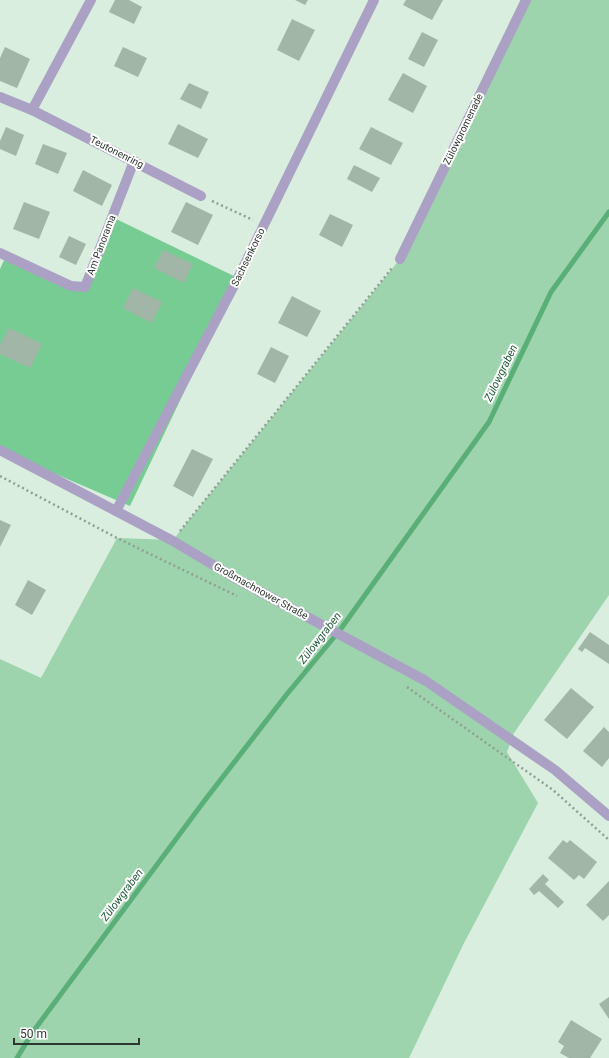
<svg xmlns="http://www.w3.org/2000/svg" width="609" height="1058" font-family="Roboto,sans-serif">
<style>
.green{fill:#9dd4ad}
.forest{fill:#77cc93}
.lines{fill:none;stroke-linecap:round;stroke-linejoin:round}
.stream{stroke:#5aae77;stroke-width:5}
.building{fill:#a2b6a7}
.path{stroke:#8f9f94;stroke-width:2.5;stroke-dasharray:2 3;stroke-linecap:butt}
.minor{stroke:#aba1c5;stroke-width:10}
.labels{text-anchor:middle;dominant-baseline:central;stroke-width:4;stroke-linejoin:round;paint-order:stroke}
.street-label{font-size:10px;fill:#2e3731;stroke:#fff}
.water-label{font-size:11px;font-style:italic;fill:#1e5b36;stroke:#fff}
</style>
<rect width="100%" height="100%" fill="#d9eede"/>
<!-- green -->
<polygon class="green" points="526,0 609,0 609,595 514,733 507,752 538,803 463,945 409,1058 0,1058 0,659 41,678 117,538 173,540 400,259"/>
<!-- forest -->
<polygon class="forest" points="112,217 238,278 130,506 0,450 0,269 6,256 84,287"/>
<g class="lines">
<!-- stream -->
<polyline class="stream" points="17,1058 32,1033 205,800 287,694 340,630 489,422 551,292 609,212"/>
</g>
<!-- building -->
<g class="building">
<polygon points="115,0 129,0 142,7 134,24 109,12"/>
<polygon points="295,0 308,0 305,5"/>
<polygon points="406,0 443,0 432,20 403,5"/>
<polygon points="292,19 315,30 299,61 277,50"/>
<polygon points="422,32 438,40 424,67 408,59"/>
<polygon points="5,47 30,59 17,88 0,81 0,58"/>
<polygon points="123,47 147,58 138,77 114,66"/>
<polygon points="403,73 427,86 413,113 388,100"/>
<polygon points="189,83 209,92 201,109 180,99"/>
<polygon points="178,124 208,139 198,158 168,144"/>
<polygon points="6,127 24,135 16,156 0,149 0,141"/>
<polygon points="371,127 403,143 391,165 359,149"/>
<polygon points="43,144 67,153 58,174 35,164"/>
<polygon points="354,165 380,178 372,192 347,179"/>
<polygon points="83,170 112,185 102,206 73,191"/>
<polygon points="24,202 50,212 39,239 13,229"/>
<polygon points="186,202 213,215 198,245 171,232"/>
<polygon points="330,214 353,225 342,247 319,235"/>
<polygon points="69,236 86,244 76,265 59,257"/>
<polygon points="163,250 193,264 184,283 154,268"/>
<polygon points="133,288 162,302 152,323 123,308"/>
<polygon points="292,296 321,311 307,337 278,323"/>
<polygon points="9,328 42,344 30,368 0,354 0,345"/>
<polygon points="271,347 289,356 275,383 257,374"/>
<polygon points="192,449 213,459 193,497 173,486"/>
<polygon points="0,520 11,525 0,547"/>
<polygon points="28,580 46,590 32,615 15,605"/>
<polygon points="590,632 609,645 609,664 585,648 582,652 578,649"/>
<polygon points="571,688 594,707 567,739 544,720"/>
<polygon points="604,727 609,732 609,758 602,767 583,751"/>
<polygon points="563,840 567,843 570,840 597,862 584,879 579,875 574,880 548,858"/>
<polygon points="543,874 549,880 545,884 564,902 558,908 539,891 534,895 529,889"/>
<polygon points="609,881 609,915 603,921 586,905"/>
<polygon points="609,997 609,1019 599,1004"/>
<polygon points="571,1020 602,1039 590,1058 569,1058 560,1053 564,1046 558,1042"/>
</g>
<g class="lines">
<!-- path -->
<g class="path">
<polyline points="212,201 253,220"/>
<polyline points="0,476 117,538 237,596"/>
<polyline points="180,531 392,268"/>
<polyline points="407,687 553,790 609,840"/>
</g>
<!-- minor -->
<g class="minor">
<polyline points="0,97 32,110 201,196"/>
<polyline points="32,110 91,0"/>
<polyline points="0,253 71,286 85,287 134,161"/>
<polyline points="400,259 526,0"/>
<polyline points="0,450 173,541 235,578 426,681 555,770 609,816"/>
<polyline points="116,511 238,278 374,0"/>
</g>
</g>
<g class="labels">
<!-- street labels -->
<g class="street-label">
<text transform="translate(463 129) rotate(-64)">Zülowpromenade</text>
<text transform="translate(117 152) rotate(27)">Teutonenring</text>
<text transform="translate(101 245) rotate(-69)">Am Panorama</text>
<text transform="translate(248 257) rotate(-64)">Sachsenkorso</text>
<text transform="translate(261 591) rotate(29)">Großmachnower Straße</text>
</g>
<!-- water labels -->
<g class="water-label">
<text transform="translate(501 373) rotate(-64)">Zülowgraben</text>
<text transform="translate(320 638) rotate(-52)">Zülowgraben</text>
<text transform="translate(122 895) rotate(-53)">Zülowgraben</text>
</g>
</g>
<!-- scale -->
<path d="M14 1038v6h125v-6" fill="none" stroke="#2e3731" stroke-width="2"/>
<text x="20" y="1038" font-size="12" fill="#2e3731" stroke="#ffffff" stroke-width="3" paint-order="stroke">50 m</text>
</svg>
